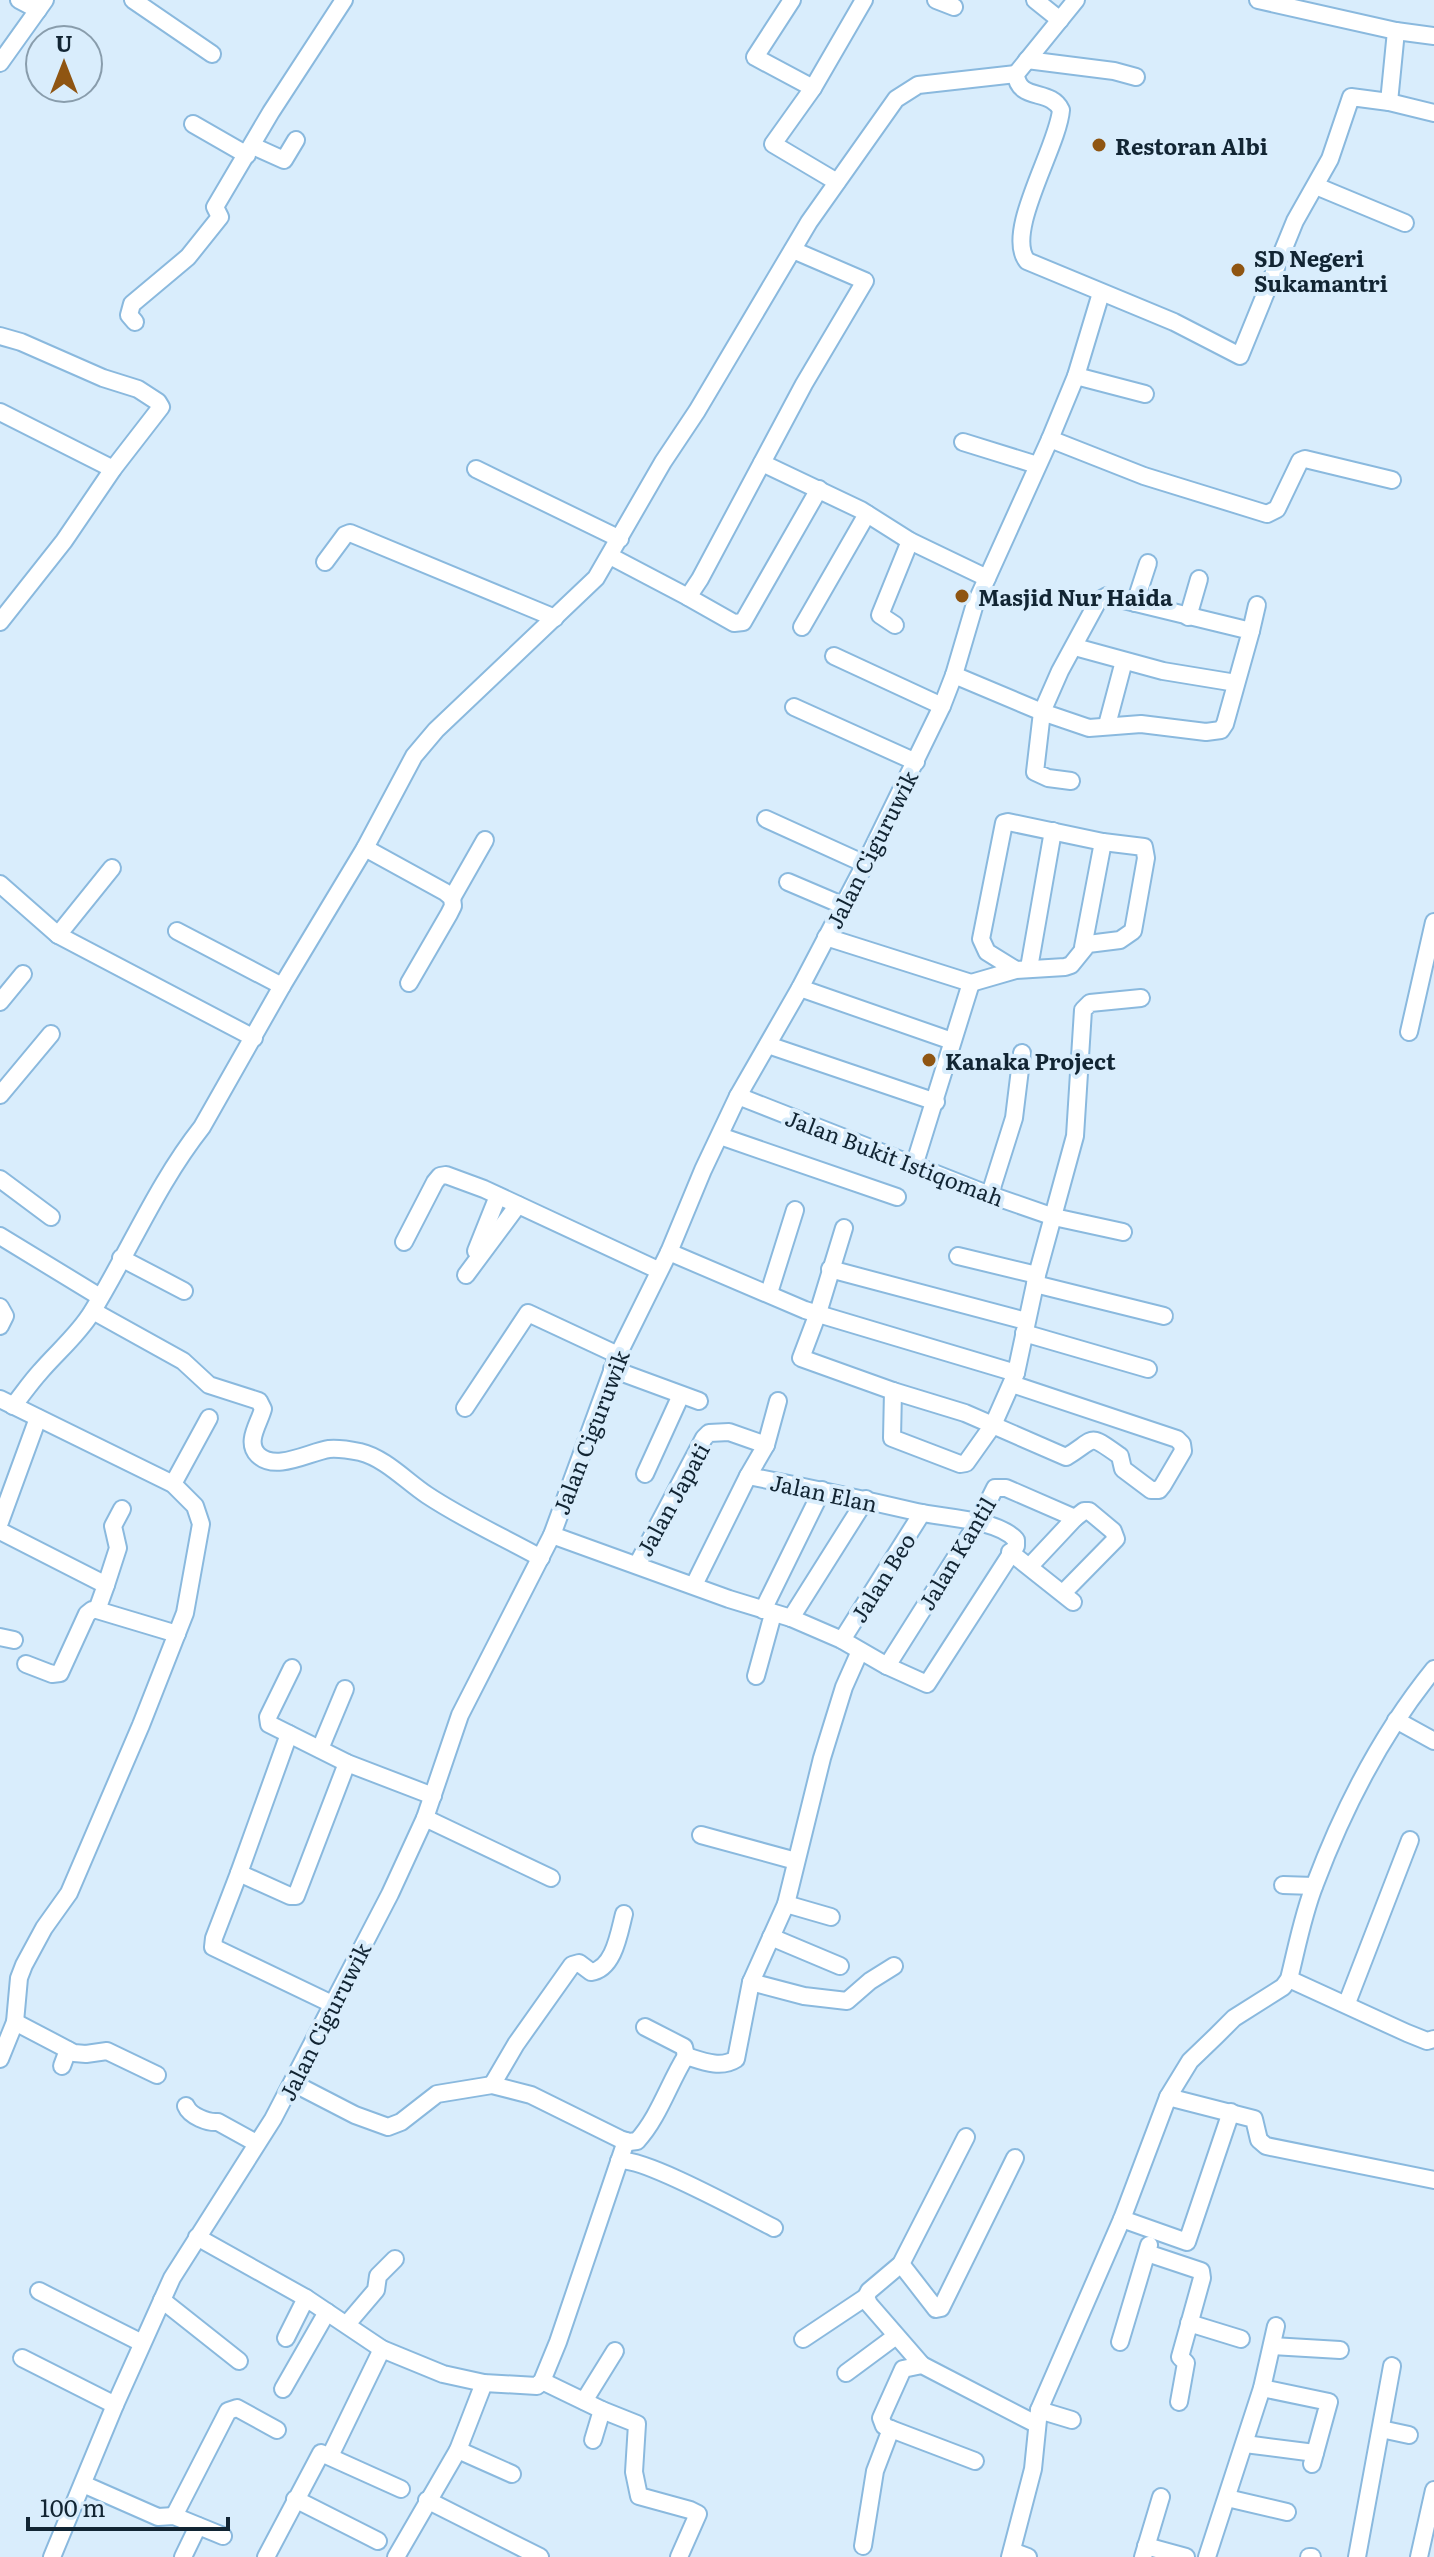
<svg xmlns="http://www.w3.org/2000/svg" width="1434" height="2557" font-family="Literata,serif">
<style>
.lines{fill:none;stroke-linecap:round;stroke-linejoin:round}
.street-casing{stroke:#8ab9de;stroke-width:20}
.street{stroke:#fff;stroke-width:16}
.poi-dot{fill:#8f5512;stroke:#d9edfc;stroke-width:3}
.labels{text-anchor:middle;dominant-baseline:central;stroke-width:8;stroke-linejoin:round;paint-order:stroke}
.poi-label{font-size:22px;font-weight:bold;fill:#122533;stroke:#d9edfc;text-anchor:start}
.street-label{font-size:22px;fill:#122533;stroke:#d9edfc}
</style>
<rect width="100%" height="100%" fill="#d9edfc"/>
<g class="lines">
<defs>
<g id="street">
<polyline points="19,0 38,10"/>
<polyline points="133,0 212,54"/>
<polyline points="792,0 755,57 813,88"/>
<polyline points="936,0 954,7"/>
<polyline points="1035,0 1060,20"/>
<path d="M1076,0L1016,74C1018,102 1051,88 1061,110C1058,147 1004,232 1027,261L1174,322L1240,356L1295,221L1330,159L1351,97L1389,102L1434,113"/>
<polyline points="1258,0 1396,31 1434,36"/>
<polyline points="1027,60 1114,71 1136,77"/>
<polyline points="0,63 45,0"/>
<polyline points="1389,102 1396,31"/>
<polyline points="193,124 247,155"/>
<polyline points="253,146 284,160 296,140"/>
<polyline points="837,182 773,144 813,88 864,0"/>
<polyline points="1316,186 1405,223"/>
<polyline points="135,322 129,315 132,304 188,257 220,217 215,207 271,112 344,0"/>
<polyline points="0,336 21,342 103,378 138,389 158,402 161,407 113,469 64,541 0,622"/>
<polyline points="1076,376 1145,394"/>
<polyline points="0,412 113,469"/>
<polyline points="1050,439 1144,476 1267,514 1277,509 1300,461 1305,459 1392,480"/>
<polyline points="963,442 1037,465"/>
<polyline points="762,463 861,510 910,541 987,578"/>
<polyline points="476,469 620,539"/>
<polyline points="610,556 688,597 700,579 804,384 865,281 793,250"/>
<polyline points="325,562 345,535 350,533 555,618"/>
<polyline points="688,597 734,623 743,622 819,489"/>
<polyline points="1135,603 1148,563"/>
<polyline points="1188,617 1199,579"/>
<polyline points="895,625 880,615 910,541"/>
<polyline points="802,627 867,514"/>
<polyline points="1251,631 1257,605"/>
<polyline points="1075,647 1163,671 1236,683"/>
<polyline points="834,656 942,706"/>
<polyline points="954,675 1042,712 1060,671 1098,601 1107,596 1251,631 1225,724 1221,730 1206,732 1141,724 1089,728 1042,712 1035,772 1048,778 1071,781"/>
<polyline points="794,707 916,762"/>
<polyline points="1107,725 1124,661"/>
<polyline points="766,819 865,864"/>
<polyline points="365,848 445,892 452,898 453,906 449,914 409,983"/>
<polyline points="788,882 842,905"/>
<polyline points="0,884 58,935 254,1038"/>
<polyline points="452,898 485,840"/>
<polyline points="177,931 282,986"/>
<polyline points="58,935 112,868"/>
<polyline points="826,937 971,983 1016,970 1065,967 1071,965 1088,944 1120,940 1133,931 1146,858 1144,847 1103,842 1008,822 1004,823 981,939 987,952 1016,970"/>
<polyline points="1083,947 1103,842"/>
<polyline points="1029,968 1053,831"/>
<polyline points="800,988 952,1041"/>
<polyline points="0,1002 23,974"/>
<polyline points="1409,1032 1434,922"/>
<polyline points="768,1045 936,1102"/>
<polyline points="0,1095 51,1034"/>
<polyline points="738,1096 982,1192 1054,1217 1123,1232"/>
<polyline points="720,1136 897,1197"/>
<polyline points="914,1166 971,983"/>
<polyline points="0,1179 51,1217"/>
<polyline points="990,1194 1014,1118 1022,1053"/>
<polyline points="844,1228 818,1313 801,1358 893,1391 892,1438 960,1464 966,1463 993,1425 1016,1373 1037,1275 1075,1136 1083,1010 1090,1003 1141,998"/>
<polyline points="0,1236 100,1297"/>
<polyline points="404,1242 435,1182 440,1176 446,1175 484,1189 658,1270"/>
<polyline points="476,1251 498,1196"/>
<polyline points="669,1252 805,1310 1016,1373"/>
<polyline points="958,1256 1037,1275"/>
<polyline points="121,1258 184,1291"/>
<polyline points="830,1269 1026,1321"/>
<polyline points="466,1275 518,1205"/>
<polyline points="1035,1284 1164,1316"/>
<polyline points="769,1293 795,1210"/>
<polyline points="0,1307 5,1316 0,1326"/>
<path d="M93,1311L183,1361L209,1385L259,1401L263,1409C259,1424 245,1442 258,1455C276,1472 309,1452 329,1449C340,1448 350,1450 360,1452C385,1458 406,1481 427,1495C463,1519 503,1537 541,1558"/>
<polyline points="1024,1333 1148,1369"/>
<polyline points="612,1369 699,1401"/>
<path d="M893,1391L965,1413L1066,1457C1097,1439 1086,1432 1120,1456L1123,1469L1151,1490H1159L1163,1485L1183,1451L1182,1444L1177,1439L1012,1384"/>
<polyline points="0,1399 173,1484 195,1506 201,1524 185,1613 141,1725 69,1893 44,1928 24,1965 19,1978 15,2022 0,2059"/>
<path d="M13,1406C22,1395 30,1383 40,1372C57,1352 78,1335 92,1312C130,1250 157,1184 202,1127L282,986L365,848L414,756L436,730L596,578L663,462L697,411L809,222L896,99L918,85L1016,74"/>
<polyline points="465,1408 528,1313 618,1355"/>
<polyline points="766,1445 778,1401"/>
<polyline points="645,1474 681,1395"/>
<polyline points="173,1484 209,1418"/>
<polyline points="0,1522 38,1418"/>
<polyline points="0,1531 106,1585 97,1610 177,1634"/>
<path d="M552,1535L729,1599L791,1618L842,1640L887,1666L927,1684L1016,1546V1540C998,1519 944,1518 917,1512C861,1499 805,1487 748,1476L694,1585"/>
<polyline points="1010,1552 1073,1602"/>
<polyline points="637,1565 704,1438 709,1433 729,1432 766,1445 748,1476"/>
<polyline points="106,1585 118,1548 113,1526 122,1509"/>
<polyline points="1063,1593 1116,1539 1113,1531 1089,1511 1084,1511 1075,1518"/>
<polyline points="763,1610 822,1490"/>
<polyline points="791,1618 866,1499"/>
<polyline points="0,1637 14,1640"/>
<polyline points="842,1640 922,1513"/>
<polyline points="26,1664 52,1674 60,1673 87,1614 92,1610 97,1610"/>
<polyline points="887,1666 978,1522 995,1488 1006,1488 1075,1518 1030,1566"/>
<polyline points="292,1668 268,1717 269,1724 347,1763 433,1796"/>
<polyline points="756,1676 773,1614"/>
<polyline points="1396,1720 1434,1741"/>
<polyline points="289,1734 239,1873 290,1896 296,1896 347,1763"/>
<polyline points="320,1749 345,1689"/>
<polyline points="425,1818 551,1878"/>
<polyline points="701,1835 796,1861"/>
<polyline points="239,1873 214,1938 213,1947 332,2004"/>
<polyline points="1283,1885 1314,1886"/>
<polyline points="786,1904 831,1917"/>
<polyline points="771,1937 840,1966"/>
<polyline points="1289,1979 1407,2033 1427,2041 1434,2039"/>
<polyline points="751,1982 804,1996 847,2001 870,1981 894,1966"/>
<polyline points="1347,2003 1410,1840"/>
<polyline points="15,2022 74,2053 86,2054 107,2051 157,2075"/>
<polyline points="645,2027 684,2047 686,2056"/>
<polyline points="62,2066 68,2050"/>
<path d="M293,2083L355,2115L388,2127L401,2122L437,2094L492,2085L531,2095L620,2139L629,2142L637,2141C659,2117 669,2083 686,2056C702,2061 721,2069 736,2059L751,1982L786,1904L822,1758L844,1687L860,1651"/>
<path d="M492,2085L516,2044L572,1965L579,1963L591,1972C614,1969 619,1933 624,1914"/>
<polyline points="1168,2097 1254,2119 1259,2140 1266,2146 1434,2180"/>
<path d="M186,2106C190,2116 208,2123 218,2122L256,2143"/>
<path d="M619,2161C642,2156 748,2215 774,2228"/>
<polyline points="1122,2219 1187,2242 1231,2112"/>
<polyline points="197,2237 306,2298 382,2349 443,2374 484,2383 537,2386 542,2381 558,2342 626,2141"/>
<polyline points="1147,2253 1201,2271 1202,2278 1180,2357 1186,2363 1179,2402"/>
<polyline points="901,2264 936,2309 941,2308 1015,2158"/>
<polyline points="39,2291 142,2343"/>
<polyline points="162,2300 239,2361"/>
<polyline points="1189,2323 1241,2339"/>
<polyline points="347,2324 376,2290 378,2276 395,2259"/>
<polyline points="286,2338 306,2298"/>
<polyline points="803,2339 866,2297"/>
<polyline points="1120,2342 1149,2245"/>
<polyline points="1272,2346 1340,2350"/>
<polyline points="22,2358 115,2405"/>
<polyline points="922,2365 869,2304 866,2297 869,2291 901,2264 966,2137"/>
<polyline points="846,2373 896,2336"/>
<polyline points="542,2381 602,2410 637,2424 634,2472 639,2496 690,2510 698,2514 679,2557"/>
<polyline points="1262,2388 1329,2402 1312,2464"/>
<polyline points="283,2389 327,2312"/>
<polyline points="584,2401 615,2351"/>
<polyline points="1039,2410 1072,2420"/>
<polyline points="891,2429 975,2461"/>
<polyline points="1381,2429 1409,2435"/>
<polyline points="593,2440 602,2410"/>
<polyline points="1245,2444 1315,2453"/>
<polyline points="458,2450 512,2474"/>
<polyline points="331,2454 382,2349"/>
<polyline points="83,2484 158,2517 174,2516 223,2536"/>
<polyline points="1227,2498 1287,2512"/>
<polyline points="295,2499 378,2541"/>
<polyline points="427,2500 540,2557"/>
<polyline points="174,2516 228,2411 237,2408 277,2430"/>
<polyline points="863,2546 875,2471 891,2429 884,2426 881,2418 903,2369 922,2365 1036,2424"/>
<polyline points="1146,2546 1186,2557"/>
<polyline points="1012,2551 1028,2557"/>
<polyline points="52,2557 115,2405 172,2278 273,2119 390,1894 425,1818 460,1715 552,1535 618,1355 669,1252 703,1170 738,1096 800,988 865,864 942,706 954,675 974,607 1050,439 1076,376 1101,293"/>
<polyline points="183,2557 198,2526"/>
<polyline points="266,2557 321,2453 401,2489"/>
<polyline points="396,2557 458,2450 484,2383"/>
<path d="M1010,2557L1033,2469L1039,2410L1122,2219L1168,2097L1190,2061L1216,2036L1234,2018L1283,1987L1289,1979C1297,1947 1303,1914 1315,1884C1344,1807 1382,1733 1434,1669"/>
<polyline points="1143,2557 1161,2497"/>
<polyline points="1207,2557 1262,2388 1276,2326"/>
<polyline points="1309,2557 1312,2557"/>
<polyline points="1357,2557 1392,2366"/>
<polyline points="1419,2557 1434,2490"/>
</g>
</defs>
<!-- street casing -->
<use href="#street" class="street-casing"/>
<!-- street -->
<use href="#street" class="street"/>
</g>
<!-- markers -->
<g class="poi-dot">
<circle cx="1099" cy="145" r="8"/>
<circle cx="1238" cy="270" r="8"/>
<circle cx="962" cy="596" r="8"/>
<circle cx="929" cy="1060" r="8"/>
</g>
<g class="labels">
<!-- poi labels -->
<g class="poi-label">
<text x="1115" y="145">Restoran Albi</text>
<text x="1254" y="257">SD Negeri<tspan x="1254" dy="25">Sukamantri</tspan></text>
<text x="978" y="596">Masjid Nur Haida</text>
<text x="945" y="1060">Kanaka Project</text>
</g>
<!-- street labels -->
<g class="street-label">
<text transform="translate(871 849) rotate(-63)">Jalan Ciguruwik</text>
<text transform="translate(895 1157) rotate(21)">Jalan Bukit Istiqomah</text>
<text transform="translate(590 1432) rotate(-69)">Jalan Ciguruwik</text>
<text transform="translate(824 1492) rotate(12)">Jalan Elan</text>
<text transform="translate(672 1499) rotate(-61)">Jalan Japati</text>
<text transform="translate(956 1553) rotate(-59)">Jalan Kantil</text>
<text transform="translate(882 1577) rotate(-58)">Jalan Beo</text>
<text transform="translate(324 2021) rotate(-63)">Jalan Ciguruwik</text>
</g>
</g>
<!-- north arrow -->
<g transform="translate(64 64)"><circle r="38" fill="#d9edfc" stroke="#899dac" stroke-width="2"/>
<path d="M0-6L14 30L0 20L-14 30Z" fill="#8f5512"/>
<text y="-12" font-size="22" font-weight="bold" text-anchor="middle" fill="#122533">U</text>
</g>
<!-- scale -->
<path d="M28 2517v12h200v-12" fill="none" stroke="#122533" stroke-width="4"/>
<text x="40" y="2517" font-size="24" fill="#122533" stroke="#d9edfc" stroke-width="6" paint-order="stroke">100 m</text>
</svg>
